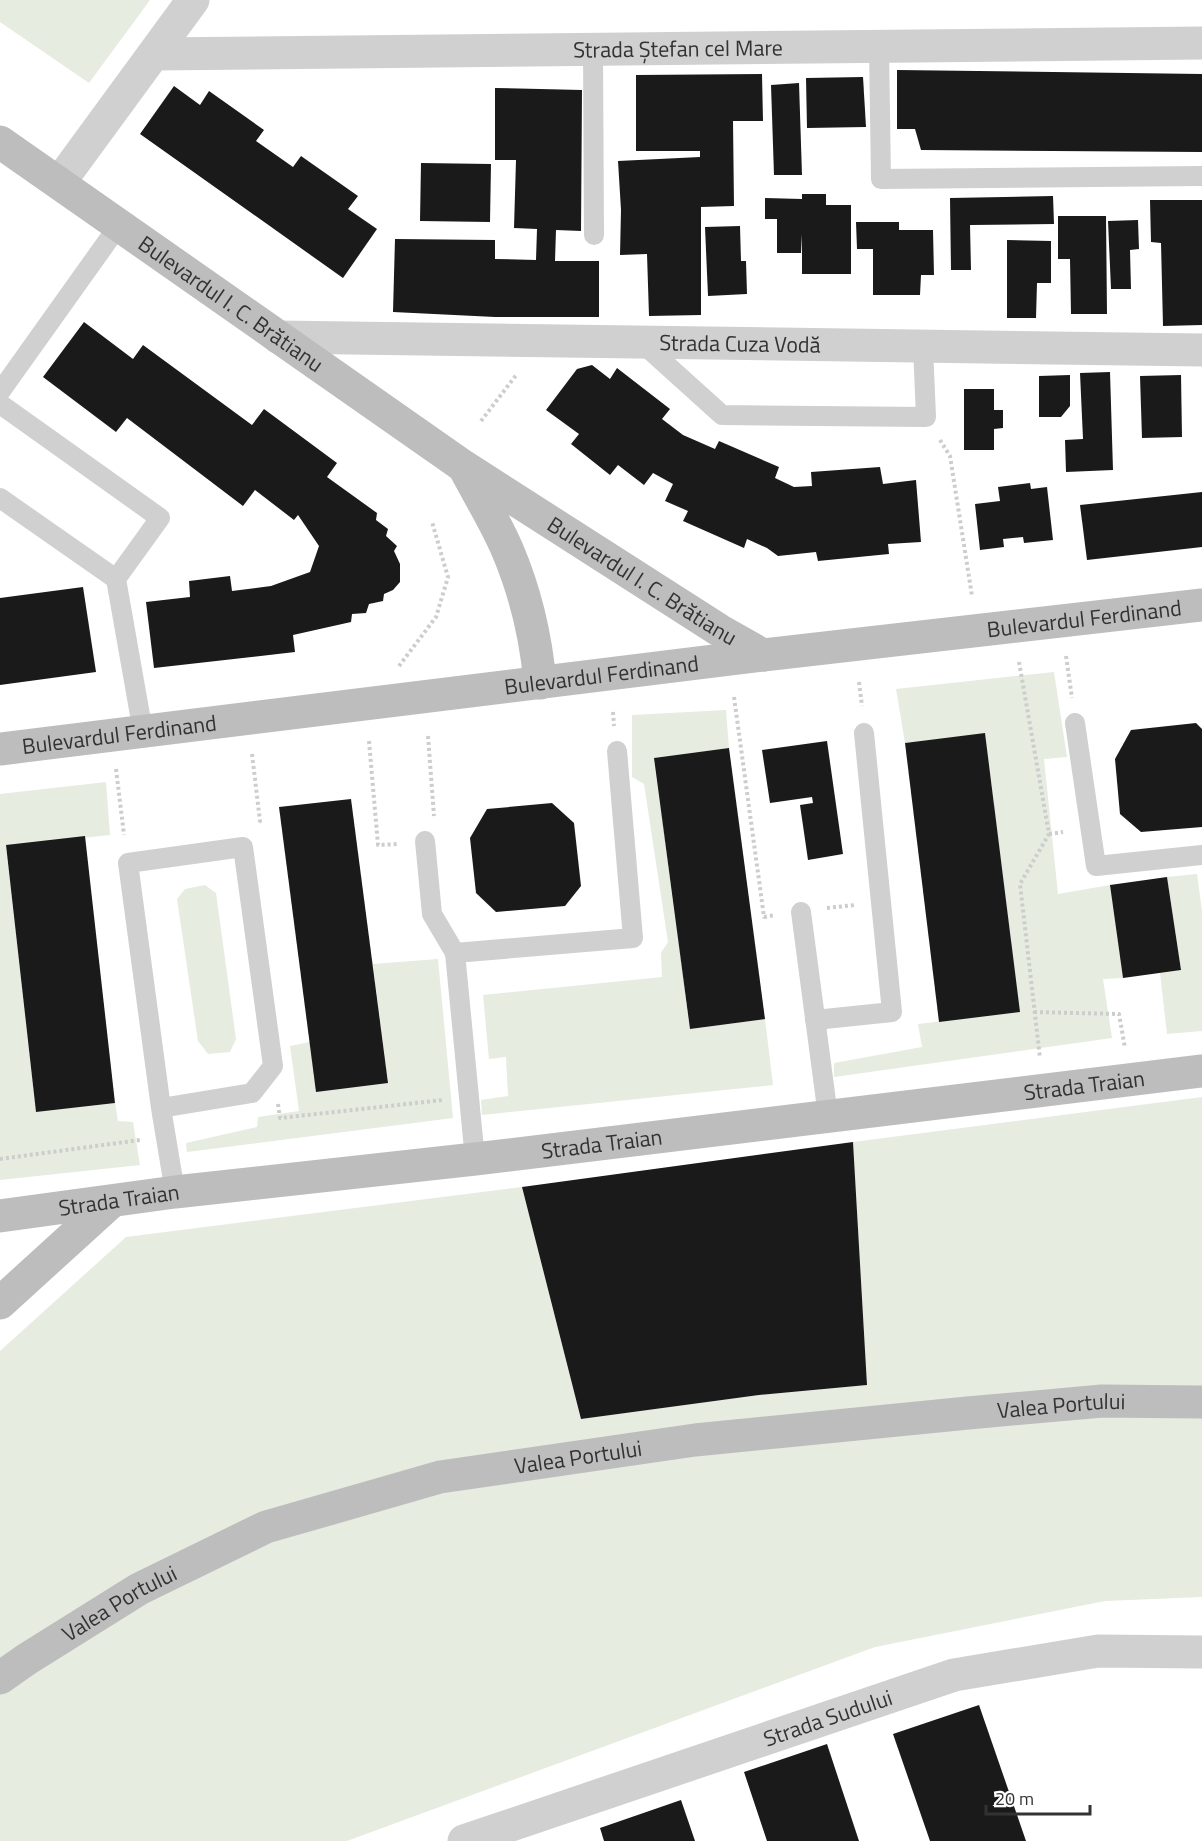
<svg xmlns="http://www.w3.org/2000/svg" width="1202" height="1841" font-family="'Titillium Web',sans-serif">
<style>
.green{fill:#e6ecdf}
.building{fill:#1a1a1a}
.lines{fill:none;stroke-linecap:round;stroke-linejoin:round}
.path{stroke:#cdcdcd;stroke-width:4;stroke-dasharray:3 3;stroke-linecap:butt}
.lane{stroke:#d0d0d0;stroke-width:20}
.street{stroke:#d0d0d0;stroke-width:33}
.secondary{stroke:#bdbdbd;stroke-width:33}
.labels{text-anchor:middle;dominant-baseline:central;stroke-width:6;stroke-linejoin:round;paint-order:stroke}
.street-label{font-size:22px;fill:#333;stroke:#fff}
</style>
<rect width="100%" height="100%" fill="#fff"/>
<!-- green -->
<g class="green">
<polygon points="0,0 150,0 89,83 0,22"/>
<polygon points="1054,672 1067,757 1044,759 1058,894 1110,885 1123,978 1103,979 1112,1038 834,1077 834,1063 922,1047 918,1024 1020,1012 985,734 905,743 896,689"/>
<polygon points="726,710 729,748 654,758 690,1029 765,1019 773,1085 482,1115 481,1100 508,1096 506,1057 489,1059 483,995 662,977 661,953 668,942 644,784 632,777 632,715"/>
<polygon points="106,782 110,835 6,846 36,1112 115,1103 118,1121 133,1122 140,1165 0,1180 0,794"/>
<polygon points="1197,874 1202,911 1202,1031 1167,1034 1160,973 1181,970 1167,877"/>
<polygon points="205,885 216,893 236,1039 230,1052 208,1054 198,1041 177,899 185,889"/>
<polygon points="438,959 453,1118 187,1152 186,1143 257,1127 258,1117 299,1111 290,1046 310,1042 388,1083 373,964"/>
<polygon points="1202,1097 1202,1597 1105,1601 875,1647 347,1841 0,1841 0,1351 126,1237 522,1187 581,1419 759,1395 867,1385 853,1142"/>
</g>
<!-- building -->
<g class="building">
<polygon points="897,70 1202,74 1202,152 921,150 915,129 897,129"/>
<polygon points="762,74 763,121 733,121 734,206 701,207 701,315 649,316 647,254 620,255 621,210 618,161 700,157 700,151 636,151 636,75"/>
<polygon points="863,77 866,127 807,128 806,78"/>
<polygon points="799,83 802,175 774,175 771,85"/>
<polygon points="174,86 200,105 209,91 264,130 256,141 293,167 301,156 358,196 348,209 377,229 343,278 140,134"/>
<polygon points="495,88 582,90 581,231 556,230 555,261 599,261 599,317 495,317 393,312 395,239 495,240 495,259 536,260 537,229 514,228 516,160 495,160"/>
<polygon points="421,163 491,164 490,222 420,221"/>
<polygon points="802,194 826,194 826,205 851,205 851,274 802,274 802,234 801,253 777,253 777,219 765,219 765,198 802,199"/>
<polygon points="1053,196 1054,224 970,225 971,270 951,270 950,198"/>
<polygon points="1150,200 1202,200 1202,325 1163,326 1161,243 1151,242"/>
<polygon points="1058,216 1106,216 1107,314 1071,314 1070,259 1058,259"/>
<polygon points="1138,220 1139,249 1130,250 1131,289 1111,289 1108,221"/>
<polygon points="856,222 899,222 899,230 933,230 934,275 921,275 920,295 873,295 873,249 857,249"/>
<polygon points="740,226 741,261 746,261 747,294 708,296 705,227"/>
<polygon points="1007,240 1051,241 1051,283 1037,283 1036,318 1007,318"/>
<polygon points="84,322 133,359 143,345 252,425 264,409 337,463 327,477 377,513 376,520 388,529 386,536 397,546 394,551 400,564 400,582 393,590 384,594 383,601 369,604 366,613 352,614 351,622 293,635 295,652 154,668 146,602 190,597 189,581 230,576 232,591 271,586 310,572 319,546 298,515 294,520 255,490 243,506 127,418 116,432 43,377"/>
<polygon points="592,365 610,379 617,368 670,409 662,419 683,435 715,449 719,441 779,467 775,478 794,487 812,486 811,472 880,467 883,484 916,480 921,542 888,544 889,554 818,561 816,552 778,556 767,548 747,539 744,548 683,521 688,511 665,501 673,484 653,473 644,485 618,465 610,475 571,444 579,434 546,410 577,369"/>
<polygon points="1110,372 1113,470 1066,472 1065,440 1083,439 1080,373"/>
<polygon points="1070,375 1070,406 1061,417 1039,417 1039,376"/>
<polygon points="1181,375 1182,437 1142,438 1140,376"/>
<polygon points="964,389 994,389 994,410 1003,410 1003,428 994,429 994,450 964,450"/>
<polygon points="1030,483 1031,489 1047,487 1053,540 1024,543 1023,537 1003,539 1004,547 980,550 975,504 1000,501 998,487"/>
<polygon points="1202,492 1202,547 1087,560 1080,505"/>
<polygon points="83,587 96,672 0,685 0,598"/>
<polygon points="1196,723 1202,729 1202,827 1141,832 1120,814 1115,759 1131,730"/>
<polygon points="985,733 1020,1012 939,1022 905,743"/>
<polygon points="827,741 843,854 808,860 800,805 813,803 812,797 770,803 762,750"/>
<polygon points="729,748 765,1019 690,1029 654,758"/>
<polygon points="351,799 388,1083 316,1092 279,807"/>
<polygon points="552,803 574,823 581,886 565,906 496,912 476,893 470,838 487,809"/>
<polygon points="85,836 115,1103 36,1112 6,845"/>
<polygon points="1167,877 1181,970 1123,978 1110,885"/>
<polygon points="853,1142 867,1385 759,1395 581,1419 522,1187"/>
<polygon points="979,1705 1026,1841 930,1841 893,1734"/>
<polygon points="827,1744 859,1841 767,1841 744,1772"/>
<polygon points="681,1800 695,1841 604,1841 600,1828"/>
</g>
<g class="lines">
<!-- path -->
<g class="path">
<polyline points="481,421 517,374"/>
<polyline points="940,440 950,456 972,596"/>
<polyline points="1066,656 1072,698"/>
<polyline points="1019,662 1049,834 1020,884 1040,1058"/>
<polyline points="399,666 436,617 448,577 432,522"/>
<polyline points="859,682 862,706"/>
<polyline points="734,697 764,917 775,915"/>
<polyline points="613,712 614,726"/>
<polyline points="428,736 434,816"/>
<polyline points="369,741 378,845 399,844"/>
<polyline points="252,754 260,821 258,824"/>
<polyline points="116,769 124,835"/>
<polyline points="1049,834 1063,832"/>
<polyline points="827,908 855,905"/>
<polyline points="1034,1012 1119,1014 1125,1048"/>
<polyline points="278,1104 280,1118 443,1100"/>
<polyline points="0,1159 140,1140"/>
</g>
<!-- lane -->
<g class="lane">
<polyline points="879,47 881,179 1202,176"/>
<polyline points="593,50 594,235"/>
<polyline points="640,341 722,415 926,417 923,346"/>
<polyline points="0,392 119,225"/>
<polyline points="0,404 160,518 116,579"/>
<polyline points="0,498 116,579 143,732"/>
<polyline points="1075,723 1096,866 1202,855"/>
<polyline points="425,841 432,914 455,953"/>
<polyline points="801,912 828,1116"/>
<polyline points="815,1020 892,1012 864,733"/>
<polyline points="161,1108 252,1093 273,1066 243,847 128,863 161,1108 175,1192"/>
<polyline points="475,1159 455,953 633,938 617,751"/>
</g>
<!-- street -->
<g class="street">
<path id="s1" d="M154,54L1202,43"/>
<polyline points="59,183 193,0"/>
<path id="s2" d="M278,337L1202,350"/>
<path id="s3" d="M464,1841L954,1675L1098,1651L1202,1652"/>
</g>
<!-- secondary -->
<g class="secondary">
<path id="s4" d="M0,142L463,466L719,630L763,655"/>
<path d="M464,467C478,494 495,521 507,549C525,591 536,637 540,683"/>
<path id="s5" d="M0,749L763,655L1202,605"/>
<path id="s6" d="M0,1216L175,1192L475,1159L1202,1071"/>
<polyline points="0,1303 111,1202"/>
<path id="s7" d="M0,1678L27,1659L139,1589L266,1527L440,1477L695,1440L968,1413L1102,1401L1202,1402"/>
</g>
</g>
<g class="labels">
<!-- street labels -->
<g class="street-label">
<text stroke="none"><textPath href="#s1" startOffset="524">Strada Ștefan cel Mare</textPath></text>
<text stroke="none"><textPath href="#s4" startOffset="282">Bulevardul I. C. Brătianu</textPath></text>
<text stroke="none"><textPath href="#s2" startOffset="462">Strada Cuza Vodă</textPath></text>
<text stroke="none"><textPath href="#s4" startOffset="778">Bulevardul I. C. Brătianu</textPath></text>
<text stroke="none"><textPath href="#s5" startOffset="1092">Bulevardul Ferdinand</textPath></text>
<text stroke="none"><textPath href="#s5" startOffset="606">Bulevardul Ferdinand</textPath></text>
<text stroke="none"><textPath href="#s5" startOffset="120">Bulevardul Ferdinand</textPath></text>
<text stroke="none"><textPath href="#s6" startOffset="1092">Strada Traian</textPath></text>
<text stroke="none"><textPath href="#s6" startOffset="606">Strada Traian</textPath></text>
<text stroke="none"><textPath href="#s6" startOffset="120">Strada Traian</textPath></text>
<text stroke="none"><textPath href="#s7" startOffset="1113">Valea Portului</textPath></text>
<text stroke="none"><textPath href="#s7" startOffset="627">Valea Portului</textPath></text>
<text stroke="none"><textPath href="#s7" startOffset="141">Valea Portului</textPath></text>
<text stroke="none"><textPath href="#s3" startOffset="384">Strada Sudului</textPath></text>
</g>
</g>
<!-- scale -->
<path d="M986 1805v9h104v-9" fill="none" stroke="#333333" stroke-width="3"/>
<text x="995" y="1805" font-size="18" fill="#333333" stroke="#ffffff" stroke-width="4.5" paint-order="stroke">20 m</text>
</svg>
